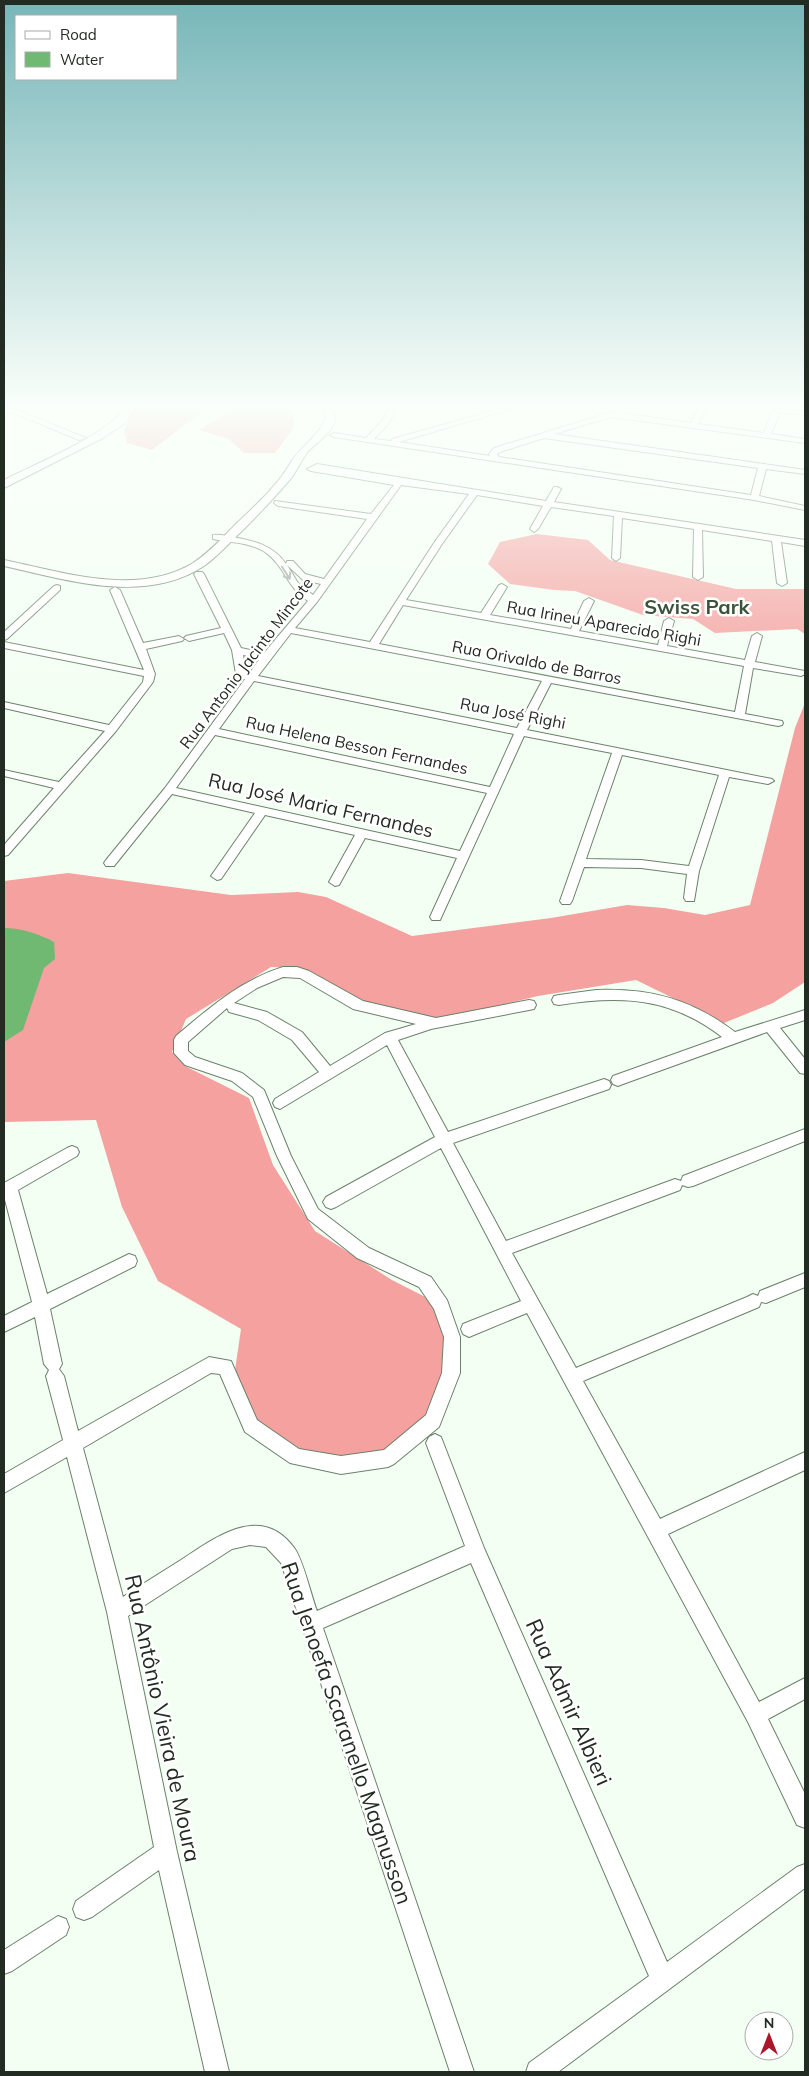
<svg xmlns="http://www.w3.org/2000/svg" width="809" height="2076" font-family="Mulish,sans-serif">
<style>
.forest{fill:#f4a19f}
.water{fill:#6fb973}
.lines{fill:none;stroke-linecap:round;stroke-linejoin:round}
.minor-casing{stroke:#6a826a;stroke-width:2}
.tertiary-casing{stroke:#6a826a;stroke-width:2}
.secondary-casing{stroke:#6a826a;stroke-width:2}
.minor{fill:#fff;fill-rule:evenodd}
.tertiary{fill:#fff;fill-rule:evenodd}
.secondary{fill:#fff;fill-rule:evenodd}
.oneway{stroke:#9ca09c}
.labels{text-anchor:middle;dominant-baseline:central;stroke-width:5;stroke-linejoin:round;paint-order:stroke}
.far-street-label{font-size:16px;fill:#222c22;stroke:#fff}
.street-label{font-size:19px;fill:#222c22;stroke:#fff}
.far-district-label{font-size:20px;font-weight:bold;fill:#3b523b;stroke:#fff}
.near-street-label{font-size:22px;fill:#222c22;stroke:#fff}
</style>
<rect width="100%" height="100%" fill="#f4fff4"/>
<!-- forest -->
<g class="forest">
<polygon points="134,409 199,409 200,413 152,450 127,443 124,430"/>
<polygon points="233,409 288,409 295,414 293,429 275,453 244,453 229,439 199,430"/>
<polygon points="537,534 588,540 610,560 736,589 805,589 805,634 797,629 715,633 693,619 643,615 575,591 554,590 510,584 488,564 500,542"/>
<polygon points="805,703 805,982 773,1003 724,1023 636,980 538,996 444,1019 358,1005 300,968 271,967 186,1019 172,1052 185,1066 249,1098 273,1165 315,1231 392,1280 441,1305 452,1337 433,1421 388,1458 296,1457 251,1426 235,1370 241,1329 158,1281 122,1207 96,1120 4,1122 4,881 68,873 231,895 298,892 326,897 412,936 551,918 627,905 664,908 705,915 750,905 795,728"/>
</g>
<!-- water -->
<path class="water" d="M4,928C21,928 39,934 54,942L55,959L44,968L23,1030L4,1042Z"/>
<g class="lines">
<defs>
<g id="minor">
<polygon points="4,409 15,409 86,438 79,440"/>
<path d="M388,409H396L389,423L374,439L391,441L392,439L499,409H511L399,442L490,456L489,454L494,448L618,410H621V413L691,423L698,409H706L698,424L764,433L773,409L805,411V415L780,412L771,434L805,439V443L611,417L554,434L805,470V474L766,469L759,496L805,506V510L754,500L334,437L330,435L334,433L366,438L383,420ZM544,438L758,468L751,495L499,457L497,454L500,452Z"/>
<path d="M317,464L546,501L554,487H557L561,489L554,502L805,540V546L781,542L787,583L782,586L777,583L772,541L702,530L703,577L698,580L693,577L694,529L622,518L620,558L616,561L612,558L614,516L551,507L538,529L534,532L530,529L543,506L477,495L442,544L406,600L481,613L499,585L502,584L507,587L490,615L571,629L584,601L589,598L594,601L579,631L658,645L664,621L669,618L674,621L667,646L745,660L752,636L757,633L762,636L755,662L805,671V674L801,676L753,668L745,714L782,721L783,723L782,725L778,726L551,683L527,730L772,779L774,781L768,784L729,777L699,871L694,901H686L684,898L687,874L641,868L584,867L572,901L570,904H562L560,901L612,753L524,736L440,920H432L430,917L457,858L365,838L339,885L335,886L329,882L355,835L265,815L221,879L217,880L211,876L255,813L172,794L114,866H106L104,863L106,860L165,788L245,679L239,678L236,674L232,650L224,633L189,641L184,638L186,636L221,628L194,574L196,572H202L204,574L241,648L264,653L308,601C288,589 284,565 265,552C250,542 230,543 213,539V535C219,534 226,536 233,537C254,541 273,545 286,564L287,561H293L305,574L324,579L367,519L278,506L274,503L275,501L371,514L394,485L311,471L307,469ZM401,485L469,494L434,543L370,642L295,628L317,602ZM287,565L303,580L321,584L313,595L298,583ZM403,605L744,666L735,712L379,644ZM291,633L542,681L517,728L258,676ZM243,655L260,658L249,674L246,673ZM254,681L514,734L490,787L219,729ZM215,735L487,793L460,851L176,788ZM622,755L719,775L689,866L641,860L586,859Z"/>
<polygon points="57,585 60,586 60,590 7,639 4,640 4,632 54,586"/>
<polygon points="115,587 120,590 143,643 179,636 184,639 182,641 146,649 155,674 153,682 116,731 8,855 4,856 4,845 54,788 4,776 4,770 59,782 105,731 4,708 4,702 109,725 143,682 144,676 4,648 4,642 144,670 110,590"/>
<path d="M283,967H297L309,971L363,1001L436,1018L529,1000L534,1001L536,1005L534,1009L529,1010L431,1029L398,1040L448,1132L604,1079L609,1081L611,1085L609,1089L453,1143L506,1241L675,1179L681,1181L683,1176L805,1129V1141L693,1186L688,1187L682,1185L680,1190L512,1253L576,1368L747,1297L753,1294L758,1296L760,1291L805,1273V1287L766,1303L761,1302L759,1307L583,1381L660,1519L805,1452V1470L668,1534L759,1702L805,1678V1699L768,1719L805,1794V1828L797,1825L748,1722L527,1313L469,1337L463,1334L461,1329L463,1324L521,1301L441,1148L336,1207L331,1209L326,1207L323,1202L326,1197L435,1137L387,1045L280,1109L275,1107L273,1103L275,1099L319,1072L292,1040L258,1020L229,1012L227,1008L188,1042V1051L195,1057L242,1073L264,1090L291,1156L318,1209L369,1248L431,1277L447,1300L460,1337V1373L439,1427L394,1464L388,1467L341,1474L290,1463L245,1432L220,1374L211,1373L83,1448L123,1597C142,1584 162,1572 181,1560C216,1537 262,1502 295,1549C304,1563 311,1595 317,1611L465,1546L426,1443L429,1437L435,1434L441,1437L484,1548L667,1962L797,1867L805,1864V1888L558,2072H526L529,2063L649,1976L471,1563L323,1628L474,2072H450L281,1563L266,1547L250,1545L232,1549L128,1616L177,1852L229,2072H205L159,1870L92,1917L84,1920L76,1917L73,1909L76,1901L154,1847L107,1612L67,1457L4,1493V1474L63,1440L46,1376L49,1370L44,1364L35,1317L4,1332V1316L32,1302L4,1196V1183L67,1148L72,1146L77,1148L79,1152L77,1156L18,1190L47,1294L129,1254L135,1256L137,1261L135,1266L50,1309L62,1364L59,1369L64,1376L78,1431L209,1357L231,1361L257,1420L299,1449L341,1456L384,1450L426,1415L442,1373L444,1337L434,1309L419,1287L357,1258L308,1219L277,1156L253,1097L232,1081L185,1065L174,1053V1040L176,1036C209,1008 241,980 283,967ZM283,977L300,978L353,1009L416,1024L385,1033L330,1066L302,1032L267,1012L234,1003L257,988Z"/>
<path d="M596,990C651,988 691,999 735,1032L805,1010V1020L780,1028L805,1059V1074L800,1073L767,1032L623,1084L618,1086L613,1084L611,1080L613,1076L722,1037C670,997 621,995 559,1005L554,1004L552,1000L554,996L559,995Z"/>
<polygon points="58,1916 66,1919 69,1927 66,1935 12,1971 4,1974 4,1950"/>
</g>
<path id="tertiary" d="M323,409H333C343,428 316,441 306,454C301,461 297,470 292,477C277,495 260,513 243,530C230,542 218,556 204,566C145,605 67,580 4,566V560C63,572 137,597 193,563C210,552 224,536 238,522C257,504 278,485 291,462C300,447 326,430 326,414Z"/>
<path id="secondary" d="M124,409H135L124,424L103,438L4,488V480C37,463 103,437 124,409Z"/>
</defs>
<!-- minor casing -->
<use href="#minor" class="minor-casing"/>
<!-- tertiary casing -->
<use href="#tertiary" class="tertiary-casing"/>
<!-- secondary casing -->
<use href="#secondary" class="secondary-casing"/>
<!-- minor -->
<use href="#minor" class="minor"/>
<!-- tertiary -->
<use href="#tertiary" class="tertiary"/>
<!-- secondary -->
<use href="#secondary" class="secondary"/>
</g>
<!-- one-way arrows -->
<defs><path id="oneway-shaft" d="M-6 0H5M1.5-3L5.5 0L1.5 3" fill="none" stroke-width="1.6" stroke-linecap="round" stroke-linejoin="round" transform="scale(1.25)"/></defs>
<use class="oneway" href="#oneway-shaft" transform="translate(286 573) rotate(57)"/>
<!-- sky -->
<linearGradient id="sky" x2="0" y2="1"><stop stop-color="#77b6b9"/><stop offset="0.58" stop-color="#fafffa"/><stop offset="1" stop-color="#fafffa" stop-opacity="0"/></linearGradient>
<rect width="809" height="700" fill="url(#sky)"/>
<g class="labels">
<!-- far-street labels -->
<g class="far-street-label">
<text transform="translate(604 623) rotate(10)">Rua Irineu Aparecido Righi</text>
<text transform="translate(537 662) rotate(11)">Rua Orivaldo de Barros</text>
<text transform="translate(246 663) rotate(-53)">Rua Antonio Jacinto Mincote</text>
<text transform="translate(513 713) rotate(11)">Rua José Righi</text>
<text transform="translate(357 745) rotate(12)">Rua Helena Besson Fernandes</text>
</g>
<!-- street labels -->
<g class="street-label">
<text transform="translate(321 805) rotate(13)">Rua José Maria Fernandes</text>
</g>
<!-- far-district labels -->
<g class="far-district-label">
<text x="697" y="606">Swiss Park</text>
</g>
<!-- near-street labels -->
<g class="near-street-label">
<text transform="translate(569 1702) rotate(66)">Rua Admir Albieri</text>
<text transform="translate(163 1718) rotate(78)">Rua Antônio Vieira de Moura</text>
<text transform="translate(347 1733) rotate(71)">Rua Jenoefa Scaranello Magnusson</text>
</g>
</g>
<!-- border -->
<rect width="809" height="2076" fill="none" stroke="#222c22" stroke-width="10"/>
<!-- legend -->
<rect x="15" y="15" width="162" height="65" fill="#ffffff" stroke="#a7aba7"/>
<rect x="25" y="31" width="25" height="8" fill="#ffffff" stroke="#a7aba7"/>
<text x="60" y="40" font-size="15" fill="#222c22">Road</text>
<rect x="25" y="52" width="25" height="15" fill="#6fb973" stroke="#a7aba7"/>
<text x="60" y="65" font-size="15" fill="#222c22">Water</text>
<!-- north arrow -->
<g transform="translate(769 2036)"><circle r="24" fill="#ffffff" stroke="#a7aba7"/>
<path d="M0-4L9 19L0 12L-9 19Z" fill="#ab162b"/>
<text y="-8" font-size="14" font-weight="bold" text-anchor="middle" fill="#222c22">N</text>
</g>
</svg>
